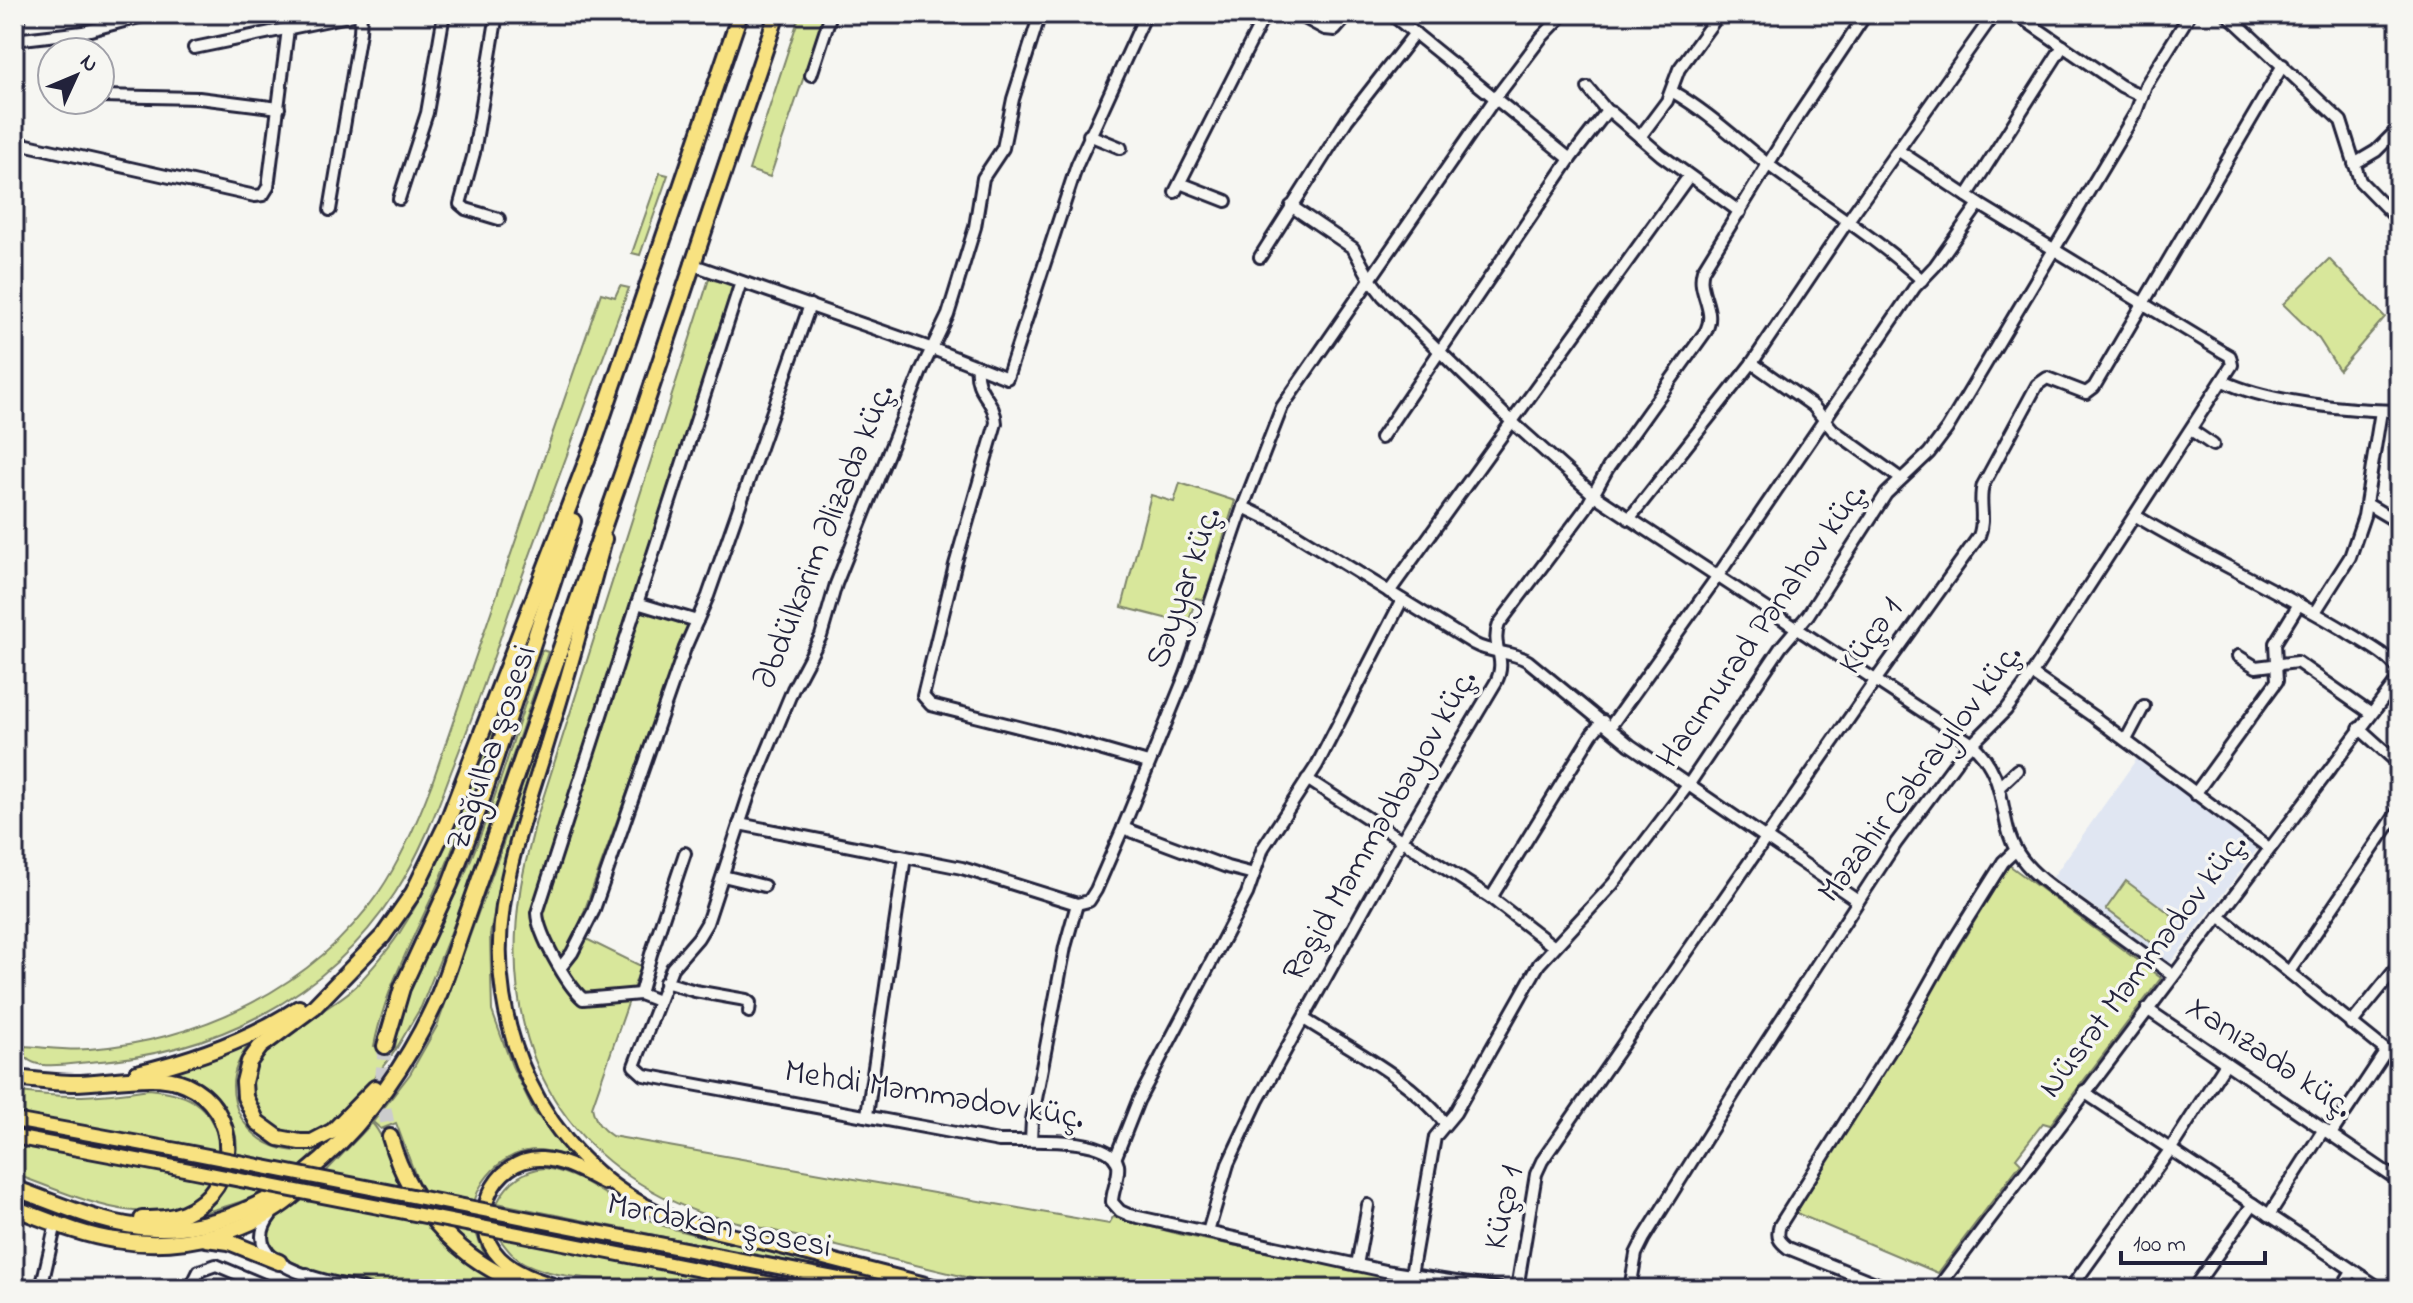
<svg xmlns="http://www.w3.org/2000/svg" width="2413" height="1303" font-family="'Indie Flower',sans-serif">
<style>
.built{fill:#e0e6f2}
.green{fill:#d8e79b;stroke:#7d846b;stroke-width:2}
.lines{fill:none;stroke-linecap:round;stroke-linejoin:round}
.highway-tunnel{stroke:#cccccd;stroke-width:14;stroke-dasharray:14 7;stroke-linecap:butt}
.minor-casing{stroke:#22223b;stroke-width:16}
.major-casing{stroke:#22223b;stroke-width:18}
.highway-casing{stroke:#22223b;stroke-width:20}
.minor{stroke:#f6f6f2;stroke-width:10}
.major{stroke:#f8e281;stroke-width:12}
.highway{stroke:#f8e281;stroke-width:14}
.major-bridge-casing{stroke:#22223b;stroke-width:18;stroke-linecap:butt}
.major-bridge{stroke:#f8e281;stroke-width:12}
.labels{text-anchor:middle;dominant-baseline:central;stroke-width:7;stroke-linejoin:round;paint-order:stroke}
.street-label{font-size:34px;fill:#22223b;stroke:#f6f6f2}
</style>
<rect width="100%" height="100%" fill="#f6f6f2"/>
<filter id="ink" filterUnits="userSpaceOnUse"><feTurbulence type="fractalNoise" baseFrequency=".0125" numOctaves="2"/><feDisplacementMap in="SourceGraphic" scale="16" xChannelSelector="R" yChannelSelector="G"/><feConvolveMatrix kernelMatrix="1 2 1 2 8 2 1 2 1" color-interpolation-filters="sRGB"/></filter>
<g filter="url(#ink)">
<!-- built -->
<polygon class="built" points="2138,757 2258,848 2170,963 2053,877"/>
<!-- green -->
<g class="green">
<polygon points="800,14 825,14 770,177 749,170"/>
<polygon points="660,173 668,175 640,255 632,253"/>
<polygon points="2329,259 2385,317 2339,370 2319,339 2283,304"/>
<path d="M709,279L735,285L631,606L688,624L576,934L641,966L592,1107C595,1121 600,1128 612,1136L1109,1224L1113,1217L1183,1235L1448,1289H1015L700,1213C557,1158 498,1042 520,892C523,868 531,844 536,820Z"/>
<path d="M620,286L629,288C589,396 548,504 509,612C491,666 472,719 451,772C436,813 419,856 395,893C326,999 213,1054 89,1062C71,1063 22,1075 22,1046C44,1047 67,1051 89,1049C201,1040 313,988 379,892C401,860 418,820 432,783L601,293L615,297Z"/>
<polygon points="1180,483 1235,501 1204,600 1196,598 1188,624 1122,607 1151,495 1174,502"/>
<path d="M542,650L548,652L463,902L421,1007L395,1051L345,1115L309,1138C300,1136 287,1137 279,1133C253,1120 247,1091 254,1065C262,1041 336,1008 358,984C372,968 389,950 400,932C453,848 483,751 518,659L521,661C495,733 471,805 442,875C417,932 386,985 374,1046L395,1050C397,987 446,922 469,864C498,794 519,721 542,650Z"/>
<path d="M553,693H555L505,856L490,935L492,1011L512,1066L534,1111L571,1157C561,1155 550,1151 540,1150C505,1148 470,1184 473,1219C474,1232 480,1243 485,1255C468,1243 451,1230 437,1214C417,1189 408,1153 396,1123L381,1129L373,1122L410,1074L437,1026L500,853Z"/>
<polygon points="2009,865 2161,978 2050,1125 2043,1123 2016,1158 2021,1163 1938,1273 1796,1213"/>
<polygon points="2126,881 2176,918 2156,946 2106,909"/>
<path d="M248,1045C240,1058 233,1070 233,1086C233,1132 279,1162 321,1147C308,1159 296,1173 282,1182C256,1199 228,1206 198,1214C259,1166 245,1102 176,1072Z"/>
<path d="M149,1089C193,1093 215,1108 221,1153L14,1113V1091C65,1099 99,1097 149,1089Z"/>
<path d="M372,1123C386,1138 389,1162 397,1180C421,1230 466,1267 516,1289H400L318,1273L274,1254L267,1244L266,1236L272,1222L297,1202Z"/>
<path d="M14,1144L213,1181C167,1244 72,1194 14,1174Z"/>
<path d="M545,1168C589,1175 620,1210 661,1225C726,1247 797,1249 859,1276L497,1203C507,1183 522,1170 545,1168Z"/>
<path d="M498,1237L774,1289C732,1289 693,1283 651,1281C610,1278 562,1282 524,1263C512,1257 506,1247 498,1237Z"/>
</g>
<g class="lines">
<!-- highway-tunnel -->
<polyline class="highway-tunnel" points="385,1046 381,1090 390,1137"/>
<defs>
<g id="minor">
<polyline points="497,14 474,153 460,204 466,209 499,219"/>
<path d="M1040,14L1013,99L1003,148L983,178L975,227L948,315L922,369L836,584L821,636L793,689L749,795L707,923L698,938L672,968L634,1066L644,1075L999,1141C1022,1142 1111,1134 1118,1165C1120,1176 1112,1190 1112,1202L1120,1211L1129,1215L1385,1271L1501,1289"/>
<polyline points="1297,14 1325,29 1335,30 1349,14"/>
<polyline points="1391,14 1570,159"/>
<polyline points="2016,14 2121,86 2142,96"/>
<polyline points="2227,14 2341,121 2360,181 2399,221"/>
<polyline points="14,40 83,32 150,14"/>
<polyline points="14,40 20,14"/>
<polyline points="194,48 358,14"/>
<polyline points="811,75 831,14"/>
<polyline points="1588,88 1607,111"/>
<path d="M1673,92C1708,112 1738,141 1770,166C1821,204 1875,237 1922,280"/>
<polyline points="100,96 199,98 279,108"/>
<polyline points="1089,135 1121,148"/>
<polyline points="1640,137 1667,101 1679,69 1719,14"/>
<polyline points="14,142 255,196 263,195 268,187 288,29"/>
<polyline points="2354,164 2376,151 2399,128"/>
<polyline points="1180,183 1226,201"/>
<polyline points="1175,192 1265,14"/>
<polyline points="1967,196 2063,46"/>
<polyline points="399,199 427,113 444,14"/>
<path d="M1291,206L1353,248L1370,279L1383,296L1511,421L1594,495L1971,743C2014,782 1994,823 2022,859C2036,878 2059,892 2078,906C2110,929 2141,952 2173,975"/>
<polyline points="330,210 360,32 361,14"/>
<polyline points="1260,257 1347,120 1415,33"/>
<polyline points="691,264 933,349 1007,378 1077,165 1146,14"/>
<polyline points="1752,363 1813,406 1833,430 1901,479"/>
<path d="M977,367C974,393 995,399 996,423L955,565L923,696L931,705L1054,736L1148,763"/>
<path d="M2223,381C2269,403 2348,410 2399,411"/>
<polyline points="2191,430 2213,445"/>
<polyline points="1381,438 1570,159 1607,111 1612,113 1661,155 1740,212"/>
<polyline points="2367,504 2399,523"/>
<path d="M1243,507L1281,525L1474,644C1492,654 1510,650 1528,661L1630,745L1858,901"/>
<path d="M2136,516C2204,557 2276,589 2344,630C2362,642 2385,652 2399,670"/>
<polyline points="1629,519 1752,363 1847,222 1994,14"/>
<polyline points="1389,592 1689,176"/>
<polyline points="637,603 697,621"/>
<polyline points="2315,612 2350,557 2364,516 2381,411"/>
<polyline points="2238,656 2256,667 2297,662 2370,713"/>
<polyline points="2032,674 2094,717 2269,848"/>
<polyline points="1610,727 1717,577 1915,287 1935,266 1979,204"/>
<polyline points="2359,728 2399,764"/>
<polyline points="2126,740 2144,706"/>
<polyline points="1307,779 1491,898 1553,946"/>
<polyline points="2000,786 2017,770"/>
<polyline points="2195,794 2277,681 2275,643 2299,604"/>
<polyline points="739,824 962,868 1077,904 1089,901 1096,890 1123,828 1186,674 1243,507 1282,407 1494,100 1541,38 1564,14"/>
<polyline points="1123,828 1227,867 1254,874"/>
<polyline points="723,876 764,886"/>
<polyline points="1491,898 1592,734 1603,721"/>
<polyline points="2219,916 2399,1061"/>
<polyline points="561,967 572,953 593,912 685,648 708,596 810,305"/>
<polyline points="2289,972 2399,810"/>
<polyline points="665,982 695,991 746,1000 750,1003 749,1012"/>
<polyline points="640,994 651,954 685,853"/>
<path d="M658,1001L640,994L583,999C567,985 538,934 537,913L741,282"/>
<polyline points="2147,1009 2399,1181"/>
<path d="M1304,1019C1352,1050 1409,1077 1445,1123"/>
<polyline points="2351,1024 2399,965"/>
<polyline points="2084,1092 2381,1289"/>
<polyline points="867,1115 905,857"/>
<polyline points="2331,1134 2386,1051"/>
<polyline points="1031,1140 1032,1120 1065,947 1077,904"/>
<polyline points="1115,1159 1138,1101 1247,894 1263,848 1317,765 1402,600"/>
<path d="M271,1215C232,1265 331,1283 363,1289"/>
<polyline points="2269,1215 2324,1129"/>
<path d="M1208,1232L1228,1164L1258,1100L1402,840L1496,682C1508,658 1490,647 1499,624L1586,508L1608,468L1706,331C1717,309 1696,292 1703,270L1794,122L1866,14"/>
<polyline points="1357,1265 1368,1205"/>
<polyline points="1411,1275 1435,1137 1455,1113 1539,964 1613,884 1689,784 1781,647 1808,615 1886,494 1929,453 1947,429 2136,112 2146,85 2190,14"/>
<polyline points="41,1289 56,1223"/>
<polyline points="190,1289 199,1271 216,1265 273,1289"/>
<polyline points="302,1289 307,1274"/>
<path d="M1517,1289L1536,1174L1542,1161L1875,681L1979,536C1986,519 1978,502 1983,485L2037,385L2047,378L2086,393L2094,387L2283,65"/>
<polyline points="1630,1289 1636,1254 1644,1238 1751,1066 1896,843 1962,754 2006,710 2024,686 2232,365 2230,356 2223,352 1979,204 1899,151"/>
<path d="M1890,1289L1788,1248C1779,1241 1776,1237 1780,1225L1905,1027L1951,945L2003,862L2016,850"/>
<polyline points="1937,1289 2399,678"/>
<polyline points="2070,1289 2170,1150 2226,1063"/>
<polyline points="2193,1289 2253,1204"/>
<polyline points="2341,1289 2352,1271"/>
</g>
<g id="major">
<path d="M605,539C588,603 571,668 551,731C534,789 512,846 503,906C485,1026 542,1155 654,1210C689,1227 731,1235 769,1244C828,1259 886,1274 945,1289"/>
<polyline points="14,1120 177,1150"/>
<polyline points="14,1137 174,1167"/>
<polyline points="535,1220 891,1289"/>
<polyline points="533,1237 797,1289"/>
<path d="M566,1289C544,1282 517,1275 500,1258C465,1223 492,1157 542,1159C564,1160 585,1173 605,1183"/>
</g>
<g id="highway">
<polyline points="385,1046 402,988 450,884 478,811 573,521"/>
<path d="M137,1073C192,1060 251,1039 299,1008"/>
<path d="M14,1078C34,1080 55,1083 75,1083C107,1083 156,1071 185,1084C242,1109 241,1188 184,1213C170,1219 156,1219 142,1219"/>
<polyline points="375,1088 333,1131 312,1142 300,1142 279,1138 257,1122 245,1097 244,1082 249,1062 260,1047 314,1007 383,936 413,893 447,823 595,439 740,14"/>
<path d="M390,1137C410,1208 467,1271 540,1289"/>
<path d="M14,1188C59,1204 107,1227 155,1228C281,1232 382,1115 432,1010C443,988 450,964 458,941L629,454L777,14"/>
<path d="M14,1208C47,1220 80,1235 115,1240C181,1251 257,1233 305,1185"/>
<polyline points="206,1239 229,1242 279,1262"/>
</g>
</defs>
<!-- minor casing -->
<use href="#minor" class="minor-casing"/>
<!-- major casing -->
<use href="#major" class="major-casing"/>
<!-- highway casing -->
<use href="#highway" class="highway-casing"/>
<!-- minor -->
<use href="#minor" class="minor"/>
<!-- major -->
<use href="#major" class="major"/>
<!-- highway -->
<use href="#highway" class="highway"/>
<defs>
<g id="major-bridge">
<polyline points="177,1150 535,1220"/>
<polyline points="174,1167 533,1237"/>
</g>
</defs>
<!-- major-bridge casing -->
<use href="#major-bridge" class="major-bridge-casing"/>
<!-- major-bridge -->
<use href="#major-bridge" class="major-bridge"/>
</g>
</g>
<g class="labels">
<!-- street labels -->
<g class="street-label">
<text transform="translate(825 537) rotate(-68)">Əbdülkərim Əlizadə küç.</text>
<text transform="translate(1185 588) rotate(-71)">Səyyar küç.</text>
<text transform="translate(1763 626) rotate(-55)">Hacımurad Pənahov küç.</text>
<text transform="translate(1872 637) rotate(-55)">Küçə 1</text>
<text transform="translate(493 748) rotate(-71)">Zağulba şosesi</text>
<text transform="translate(1921 774) rotate(-53)">Məzahir Cəbrayılov küç.</text>
<text transform="translate(1381 826) rotate(-60)">Rəşid Məmmədbəyov küç.</text>
<text transform="translate(2144 966) rotate(-53)">Nüsrət Məmmədov küç.</text>
<text transform="translate(2269 1058) rotate(34)">Xanızadə küç.</text>
<text transform="translate(934 1096) rotate(9)">Mehdi Məmmədov küç.</text>
<text transform="translate(1505 1208) rotate(-78)">Küçə 1</text>
<text transform="translate(719 1227) rotate(11)">Mərdəkan şosesi</text>
</g>
</g>
<!-- margin -->
<rect width="2413" height="1303" fill="none" stroke="#f6f6f2" stroke-width="48"/>
<rect x="24" y="24" width="2365" height="1255" fill="none" stroke="#22223b" stroke-width="3" filter="url(#ink)"/>
<!-- north arrow -->
<g transform="translate(76 76) rotate(46)"><circle r="38" fill="#f6f6f2" stroke="#a1a1a9" stroke-width="2"/>
<path d="M0-6L14 30L0 20L-14 30Z" fill="#22223b"/>
<text y="-12" font-size="22" font-weight="bold" text-anchor="middle" fill="#22223b">N</text>
</g>
<!-- scale -->
<path d="M2121 1251v12h144v-12" fill="none" stroke="#22223b" stroke-width="4"/>
<text x="2133" y="1251" font-size="24" fill="#22223b" stroke="#f6f6f2" stroke-width="6" paint-order="stroke">100 m</text>
</svg>
